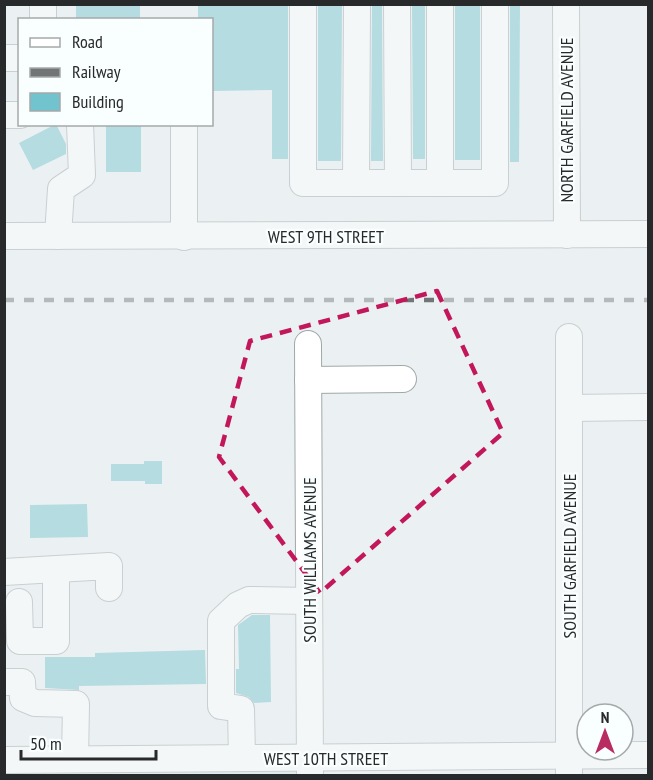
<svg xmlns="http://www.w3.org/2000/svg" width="653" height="780" font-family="'PT Sans Narrow',sans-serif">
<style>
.built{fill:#d5e5e7}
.building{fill:#71c3cd}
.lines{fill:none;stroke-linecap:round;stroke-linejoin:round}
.minor-casing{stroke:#a1a8a8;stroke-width:28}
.minor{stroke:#fff;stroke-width:26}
.rail{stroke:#717576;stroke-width:4.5;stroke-dasharray:10 10;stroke-linecap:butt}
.marked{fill:none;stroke:#c2185b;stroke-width:4.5;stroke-dasharray:12 8;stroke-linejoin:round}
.labels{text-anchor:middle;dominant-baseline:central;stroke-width:4.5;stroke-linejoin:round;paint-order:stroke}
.street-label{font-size:18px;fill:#27292a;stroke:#f9feff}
</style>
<rect width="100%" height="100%" fill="#ebf1f2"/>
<!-- built -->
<polygon class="built" points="300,771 300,775 5,776 4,773"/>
<!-- building -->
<g class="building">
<rect x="76" y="4" width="64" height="16"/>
<polygon points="198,4 288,4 288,159 272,159 272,90 212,91 212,20 198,20"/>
<polygon points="318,4 342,4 341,161 318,161"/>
<polygon points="372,4 382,4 383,161 371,161"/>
<polygon points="412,4 425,4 425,159 413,159"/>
<rect x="455" y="4" width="25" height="156"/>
<polygon points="510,4 520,4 519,162 510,162"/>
<polygon points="56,124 66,144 66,154 33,170 19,143"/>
<rect x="106" y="124" width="35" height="48"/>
<polygon points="144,461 162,461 162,484 145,484 145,481 111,481 111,464 144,464"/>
<polygon points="87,504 88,537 30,538 30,505"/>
<polygon points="252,615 270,615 271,702 254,703 249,697 236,693 236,669 239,669 238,625"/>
<polygon points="205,650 206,684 79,686 79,690 45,688 45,657 95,657 95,653"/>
</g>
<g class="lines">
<defs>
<g id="minor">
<polyline points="43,4 43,20"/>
<polyline points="303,4 303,183 495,183 495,4"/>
<polyline points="397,4 398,183"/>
<polyline points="440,4 440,183"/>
<polyline points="566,4 567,235"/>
<polyline points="4,58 20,58"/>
<polyline points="4,115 20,115"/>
<polyline points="184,124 184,237"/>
<polyline points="356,183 357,4"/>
<polyline points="4,236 648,234"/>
<polyline points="58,236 61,189 82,175 80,124"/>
<polyline points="308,344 310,775"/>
<polyline points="308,380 403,379"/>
<polyline points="569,408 648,407"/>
<polyline points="4,572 109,566 109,588"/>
<polyline points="19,602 20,641 56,641 56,571"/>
<polyline points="4,682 22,682 23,698 35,703 76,704 75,759"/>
<polyline points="242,758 241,709 221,706 221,621 238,605 249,600 309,601"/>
<polyline points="4,760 648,755"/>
<polyline points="569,776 569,337"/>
</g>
</defs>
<!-- minor casing -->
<use href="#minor" class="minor-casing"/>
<!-- minor -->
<use href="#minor" class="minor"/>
<!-- rail -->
<polyline class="rail" points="4,300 648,300"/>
</g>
<!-- marked area -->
<path d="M0 0H653V780H0ZM437,291L503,433L320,593L219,457L250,341Z" fill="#ebf1f2" fill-opacity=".55" fill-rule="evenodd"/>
<path class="marked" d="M437,291L503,433L320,593L219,457L250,341Z"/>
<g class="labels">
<!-- street labels -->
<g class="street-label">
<text transform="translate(566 120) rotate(-90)">NORTH GARFIELD AVENUE</text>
<text x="326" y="236">WEST 9TH STREET</text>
<text transform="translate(569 556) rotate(-90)">SOUTH GARFIELD AVENUE</text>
<text transform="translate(309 560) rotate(-90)">SOUTH WILLIAMS AVENUE</text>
<text x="326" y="758">WEST 10TH STREET</text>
</g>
</g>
<!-- border -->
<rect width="653" height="780" fill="none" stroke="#27292a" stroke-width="12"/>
<!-- legend -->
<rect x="18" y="18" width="195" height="108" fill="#f9feff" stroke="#a5a9aa" stroke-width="1.5"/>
<rect x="30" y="38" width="30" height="9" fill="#ffffff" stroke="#a5a9aa" stroke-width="1.5"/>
<text x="72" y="48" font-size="18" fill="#27292a">Road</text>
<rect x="30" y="68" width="30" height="9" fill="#717576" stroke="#a5a9aa" stroke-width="1.5"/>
<text x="72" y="78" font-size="18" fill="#27292a">Railway</text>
<rect x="30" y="93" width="30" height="18" fill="#71c3cd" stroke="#a5a9aa" stroke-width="1.5"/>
<text x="72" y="108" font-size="18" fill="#27292a">Building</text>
<!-- north arrow -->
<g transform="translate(605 732)"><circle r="28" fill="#f9feff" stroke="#a5a9aa" stroke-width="1.5"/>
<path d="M0-4.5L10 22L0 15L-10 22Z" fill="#b92c61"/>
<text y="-9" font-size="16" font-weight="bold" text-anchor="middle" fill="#27292a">N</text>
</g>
<!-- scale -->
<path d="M21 750v9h135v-9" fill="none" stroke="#27292a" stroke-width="3"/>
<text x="30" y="750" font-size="18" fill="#27292a" stroke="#f9feff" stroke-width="4.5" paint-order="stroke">50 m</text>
</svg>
